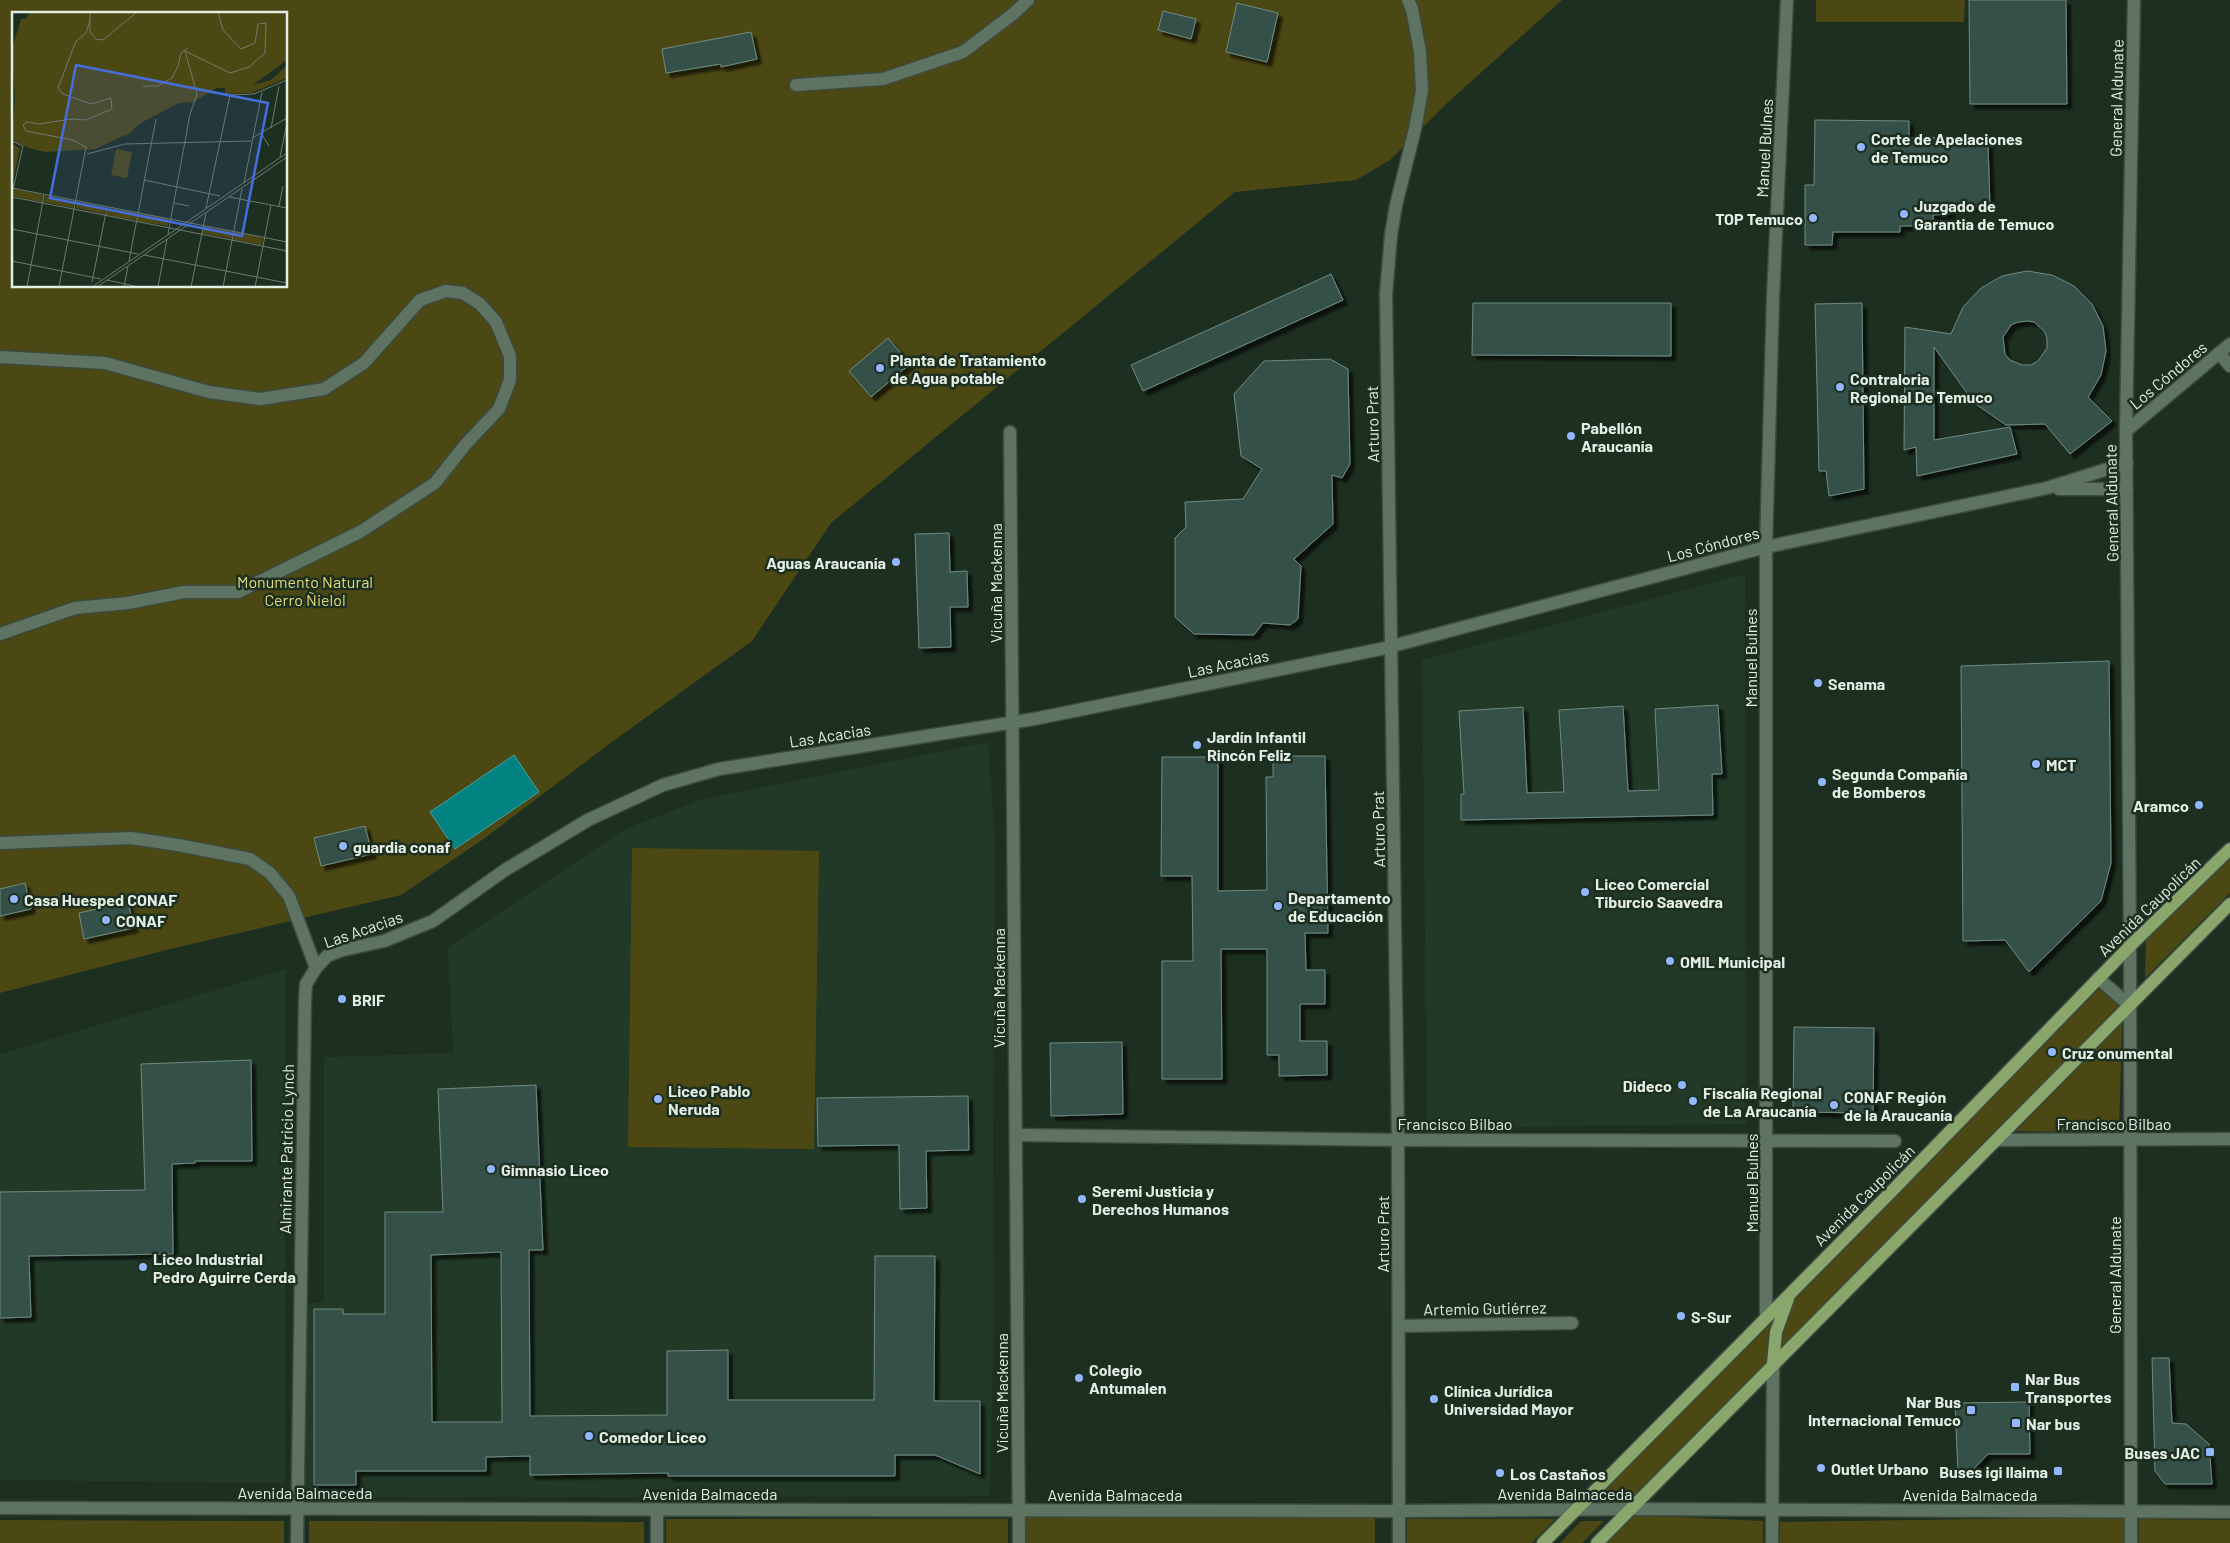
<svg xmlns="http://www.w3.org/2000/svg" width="2230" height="1543" font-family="Barlow,sans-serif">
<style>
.built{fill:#213926}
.green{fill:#4c4814;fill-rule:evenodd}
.water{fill:#038282;stroke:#46a29f}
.building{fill:#355048;stroke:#6f8c82;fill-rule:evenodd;filter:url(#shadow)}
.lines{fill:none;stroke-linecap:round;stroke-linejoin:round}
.minor-casing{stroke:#3b4b3e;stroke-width:15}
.tertiary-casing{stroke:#3b4b3e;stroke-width:15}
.secondary-casing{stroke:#3b4b3e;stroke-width:15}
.primary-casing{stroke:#3b4b3e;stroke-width:15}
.minor{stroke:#5f7362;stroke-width:12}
.tertiary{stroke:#5f7362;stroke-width:12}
.secondary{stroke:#5f7362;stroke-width:12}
.primary{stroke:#8aa66d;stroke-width:12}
.poi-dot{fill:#92b7fd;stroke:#1d2f20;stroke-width:2}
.labels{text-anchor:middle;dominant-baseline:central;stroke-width:5;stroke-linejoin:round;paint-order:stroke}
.street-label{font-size:16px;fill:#e3eee4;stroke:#1d2f20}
.poi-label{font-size:16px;font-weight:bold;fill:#e3eee4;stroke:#1d2f20;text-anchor:start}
.park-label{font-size:16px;fill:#e3da76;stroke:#1d2f20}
.inset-road{fill:none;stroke:#6c7b6e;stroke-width:1}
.view{fill:#456eda;fill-opacity:0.15;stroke:#456eda;stroke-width:2.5}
.inset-edge{fill:none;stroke:#e3eee4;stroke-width:2.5}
</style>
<defs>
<filter id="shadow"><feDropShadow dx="4.5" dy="4.5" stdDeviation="1" flood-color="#0009"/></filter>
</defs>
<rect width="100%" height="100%" fill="#1d2f20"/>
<!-- built -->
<g class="built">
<polygon points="1745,574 1746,1124 1427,1128 1422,660"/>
<polygon points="988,742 995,846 995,915 993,1141 994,1321 990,1496 305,1498 306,1303 324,1302 324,1057 453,1053 448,947 623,830 699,800"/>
<polygon points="286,969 285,1483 0,1480 0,1054"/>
</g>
<!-- green -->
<g class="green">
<path d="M0,0H1562L1446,104L1390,160L1356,180L1235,192L831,523L752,641L605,747L485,838L401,895L166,950L0,993ZM14,14H286V286H14Z"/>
<polygon points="1816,0 1965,0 1964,22 1816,22"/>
<polygon points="632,848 819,851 814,1149 628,1147"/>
<polygon points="2230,859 2230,893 2145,978 2146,939"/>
<polygon points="2101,987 2124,1003 1628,1503 1591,1503"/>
<polygon points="2122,1023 2119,1133 2016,1131"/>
<polygon points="1634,1515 1763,1521 1763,1543 1606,1543"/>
<polygon points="1025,1516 1375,1518 1375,1543 1025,1543"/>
<polygon points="2125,1517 2125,1543 1779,1543 1780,1522"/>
<rect x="666" y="1519" width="342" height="24"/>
<polygon points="1407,1519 1555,1519 1532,1543 1407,1543"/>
<polygon points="2139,1519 2230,1520 2230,1543 2139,1543"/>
<polygon points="0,1520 284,1521 284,1543 0,1543"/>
<polygon points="309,1521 644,1522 644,1543 309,1543"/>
<polygon points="1581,1521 1604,1521 1582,1543 1560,1543"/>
</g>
<!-- water -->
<polygon class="water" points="514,755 539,792 455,849 430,812"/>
<!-- building -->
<g class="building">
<polygon points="1969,0 2066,0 2067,104 1970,104"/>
<polygon points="1237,3 1278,13 1267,62 1226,52"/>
<polygon points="1163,11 1196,19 1191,39 1158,30"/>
<polygon points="751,32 757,59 721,67 721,64 666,73 662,49"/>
<polygon points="1815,120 1909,121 1909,138 1949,137 1949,142 1988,144 1990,207 1950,207 1950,214 1933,215 1933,226 1900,226 1900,232 1833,232 1832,245 1805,245 1805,185 1814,185"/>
<path d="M2027,271L2052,275L2074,286L2092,304L2103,326L2106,351L2101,375L2088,397L2112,421L2070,454L2045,424L2006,425L1974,403L1934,347V440L2010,427L2017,454L1917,476L1916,447L1904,450L1905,327L1951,334L1963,307L1981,288L2002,276ZM2028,321L2034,322L2044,331L2047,338V348L2038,361L2031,365H2022L2010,360L2005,354L2003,337L2011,325L2018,322Z"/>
<polygon points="1331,274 1343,300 1143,391 1131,365"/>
<polygon points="1473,303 1671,303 1671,356 1472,355"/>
<polygon points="1862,303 1864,489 1829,496 1826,471 1819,471 1815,304"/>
<polygon points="888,338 910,364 871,397 849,371"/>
<polygon points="1330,359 1348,369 1350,464 1342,478 1332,475 1333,524 1294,559 1301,566 1298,619 1290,625 1263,623 1254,635 1194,634 1175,617 1175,538 1186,527 1185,502 1243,499 1262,469 1241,456 1234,394 1264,361"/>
<polygon points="949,533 950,572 967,571 968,607 950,607 951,647 919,648 915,534"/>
<polygon points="2109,661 2111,863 2101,901 2029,972 2005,940 1963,941 1961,666"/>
<polygon points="1718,705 1722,774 1712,774 1713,815 1461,820 1461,794 1464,794 1459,711 1523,707 1527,793 1564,792 1559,710 1623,706 1628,791 1659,790 1655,709"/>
<polygon points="1273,756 1325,756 1328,933 1305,933 1306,970 1325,970 1325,1004 1300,1004 1300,1041 1327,1041 1327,1075 1279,1076 1279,1055 1267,1055 1267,949 1221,949 1222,1079 1162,1079 1162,961 1193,961 1192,876 1161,876 1162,757 1218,757 1218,891 1267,890 1266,777 1273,777"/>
<polygon points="365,826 372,854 321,866 314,838"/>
<polygon points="25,883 31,909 0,916 0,889"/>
<polygon points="128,902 134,928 84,939 79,913"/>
<polygon points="1794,1027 1874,1028 1873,1113 1793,1112"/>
<polygon points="1122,1042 1123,1114 1051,1116 1050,1043"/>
<polygon points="251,1060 252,1161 195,1161 195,1163 172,1164 173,1254 29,1256 31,1317 0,1318 0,1192 145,1190 141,1064"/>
<path d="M536,1085L543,1250H529L530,1416L667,1415V1351L728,1350V1400H874L875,1256H935L934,1401H980V1474L935,1455H895V1476H668V1473L530,1475V1456L486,1457V1471H356V1485H314V1309H343V1314H385V1212H443L438,1089ZM501,1252L502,1422H432L431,1255Z"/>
<polygon points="968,1096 969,1150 926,1151 927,1208 900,1209 899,1145 818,1146 817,1098"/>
<polygon points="2152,1358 2169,1358 2172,1423 2186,1424 2209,1444 2212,1484 2165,1484 2155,1471"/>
<polygon points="2029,1402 2030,1454 1988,1454 1970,1473 1958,1474 1955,1403"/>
</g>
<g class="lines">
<defs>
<g id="minor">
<polyline points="796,85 883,79 963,52 1013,14 1028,0"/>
<polyline points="2219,353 2230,366"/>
<polyline points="0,357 105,363 209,392 260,399 324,389 364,363 420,300 446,291 463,293 480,304 496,322 510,356 510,380 499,409 465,445 435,483 360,532 238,592 184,592 128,603 75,608 0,634"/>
<polyline points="2126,431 2230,344"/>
<polyline points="1010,432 1019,1543"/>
<polyline points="2059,489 2127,489"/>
<polyline points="0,843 131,838 178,845 250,859 270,873 289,896 316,968"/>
<polyline points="2098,978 2130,1006"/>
<polyline points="1016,1135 1398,1140 1895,1141"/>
<polyline points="1997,1140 2230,1139"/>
<polyline points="1766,1317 1766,547 1773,297 1787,0"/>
<polyline points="1399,1326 1572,1323"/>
<polyline points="297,1543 305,999 306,984 316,968 327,956 343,950 384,941 433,921 505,870 588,820 663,785 719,769 1034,719 1381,649 1766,547 2047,488 2127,463"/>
<polyline points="657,1543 657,1509"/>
<polyline points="1399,1543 1398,1140 1386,294 1391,235 1396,205 1415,129 1422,90 1420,52 1412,9 1408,0"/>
<polyline points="2131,1543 2130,946 2126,431 2134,0"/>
</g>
<polyline id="tertiary" points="1772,1543 1773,1364"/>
<polyline id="secondary" points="0,1508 1399,1511 1631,1509 2230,1512"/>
<g id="primary">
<polyline points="1773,1364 1776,1332 1788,1299"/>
<polyline points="1543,1543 1888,1195 2130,946 2230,849"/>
<polyline points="1597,1543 2230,904"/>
</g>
</defs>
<!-- minor casing -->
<use href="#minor" class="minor-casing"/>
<!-- tertiary casing -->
<use href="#tertiary" class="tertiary-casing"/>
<!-- secondary casing -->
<use href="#secondary" class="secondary-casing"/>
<!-- primary casing -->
<use href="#primary" class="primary-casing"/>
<!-- minor -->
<use href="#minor" class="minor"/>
<!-- tertiary -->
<use href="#tertiary" class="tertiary"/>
<!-- secondary -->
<use href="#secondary" class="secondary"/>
<!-- primary -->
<use href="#primary" class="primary"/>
</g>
<!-- markers -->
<g class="poi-dot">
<circle cx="1861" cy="147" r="5"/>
<circle cx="1904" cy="214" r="5"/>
<circle cx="1813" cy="218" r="5"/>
<circle cx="880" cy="368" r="5"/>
<circle cx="1840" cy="387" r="5"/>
<circle cx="1571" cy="436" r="5"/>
<circle cx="896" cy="562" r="5"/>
<circle cx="1818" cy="683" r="5"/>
<circle cx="1197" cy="745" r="5"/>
<circle cx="2036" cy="764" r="5"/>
<circle cx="1822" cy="782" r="5"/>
<circle cx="2199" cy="805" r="5"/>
<circle cx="343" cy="846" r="5"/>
<circle cx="1585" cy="892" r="5"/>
<circle cx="14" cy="899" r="5"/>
<circle cx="1278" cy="906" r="5"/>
<circle cx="106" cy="920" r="5"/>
<circle cx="1670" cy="961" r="5"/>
<circle cx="342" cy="999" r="5"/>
<circle cx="2052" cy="1052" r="5"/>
<circle cx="1682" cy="1085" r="5"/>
<circle cx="658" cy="1099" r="5"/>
<circle cx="1693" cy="1101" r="5"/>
<circle cx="1834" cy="1105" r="5"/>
<circle cx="491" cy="1169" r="5"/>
<circle cx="1082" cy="1199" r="5"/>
<circle cx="143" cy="1267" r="5"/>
<circle cx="1681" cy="1316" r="5"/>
<circle cx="1079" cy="1378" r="5"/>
<rect x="2010" y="1382" width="10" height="10" rx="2.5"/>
<circle cx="1434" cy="1399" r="5"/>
<rect x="1966" y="1405" width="10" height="10" rx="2.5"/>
<rect x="2011" y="1418" width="10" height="10" rx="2.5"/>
<circle cx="589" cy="1436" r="5"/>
<rect x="2205" y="1447" width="10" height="10" rx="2.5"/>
<circle cx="1821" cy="1468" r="5"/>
<rect x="2053" y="1466" width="10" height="10" rx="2.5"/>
<circle cx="1500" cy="1473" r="5"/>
</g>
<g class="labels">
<!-- street labels -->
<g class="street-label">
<text transform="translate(2116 98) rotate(-89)">General Aldunate</text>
<text transform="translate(1764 148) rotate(-87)">Manuel Bulnes</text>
<text transform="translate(2168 375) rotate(-40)">Los Cóndores</text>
<text transform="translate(1372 424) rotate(-91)">Arturo Prat</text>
<text transform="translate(2111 503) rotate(-91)">General Aldunate</text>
<text transform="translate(1713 544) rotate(-15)">Los Cóndores</text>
<text transform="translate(995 583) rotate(-90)">Vicuña Mackenna</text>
<text transform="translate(1750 658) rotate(-90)">Manuel Bulnes</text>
<text transform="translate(1228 663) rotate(-12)">Las Acacias</text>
<text transform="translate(830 735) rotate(-9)">Las Acacias</text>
<text transform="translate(1378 829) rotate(-91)">Arturo Prat</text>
<text transform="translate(2149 906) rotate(-44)">Avenida Caupolicán</text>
<text transform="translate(363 929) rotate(-19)">Las Acacias</text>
<text transform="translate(998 988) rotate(-90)">Vicuña Mackenna</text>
<text x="1455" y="1123">Francisco Bilbao</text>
<text x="2114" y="1123">Francisco Bilbao</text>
<text transform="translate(286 1149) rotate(-89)">Almirante Patricio Lynch</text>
<text transform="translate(1751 1183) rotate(-90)">Manuel Bulnes</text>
<text transform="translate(1864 1195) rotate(-45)">Avenida Caupolicán</text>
<text transform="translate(1382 1234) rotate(-90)">Arturo Prat</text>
<text transform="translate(2114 1275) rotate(-90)">General Aldunate</text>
<text transform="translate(1485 1308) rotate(-1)">Artemio Gutiérrez</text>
<text transform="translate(1001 1393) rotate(-90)">Vicuña Mackenna</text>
<text x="305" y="1492">Avenida Balmaceda</text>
<text x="710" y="1493">Avenida Balmaceda</text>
<text x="1565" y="1493">Avenida Balmaceda</text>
<text x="1115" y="1494">Avenida Balmaceda</text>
<text x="1970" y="1494">Avenida Balmaceda</text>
</g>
<!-- poi labels -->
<g class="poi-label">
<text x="1871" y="138">Corte de Apelaciones<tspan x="1871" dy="18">de Temuco</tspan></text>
<text x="1914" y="205">Juzgado de<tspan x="1914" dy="18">Garantia de Temuco</tspan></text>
<text x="1803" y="218" text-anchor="end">TOP Temuco</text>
<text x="890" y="359">Planta de Tratamiento<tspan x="890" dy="18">de Agua potable</tspan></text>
<text x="1850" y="378">Contraloria<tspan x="1850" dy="18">Regional De Temuco</tspan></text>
<text x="1581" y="427">Pabellón<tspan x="1581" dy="18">Araucanía</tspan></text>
<text x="886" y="562" text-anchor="end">Aguas Araucanía</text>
<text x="1828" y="683">Senama</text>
<text x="1207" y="736">Jardín Infantil<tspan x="1207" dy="18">Rincón Feliz</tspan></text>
<text x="2046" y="764">MCT</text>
<text x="1832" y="773">Segunda Compañía<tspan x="1832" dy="18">de Bomberos</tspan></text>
<text x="2189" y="805" text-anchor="end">Aramco</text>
<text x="353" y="846">guardia conaf</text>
<text x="1595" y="883">Liceo Comercial<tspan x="1595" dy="18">Tiburcio Saavedra</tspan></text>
<text x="1288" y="897">Departamento<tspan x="1288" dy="18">de Educación</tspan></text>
<text x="24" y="899">Casa Huesped CONAF</text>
<text x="116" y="920">CONAF</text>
<text x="1680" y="961">OMIL Municipal</text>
<text x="352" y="999">BRIF</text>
<text x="2062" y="1052">Cruz onumental</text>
<text x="1672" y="1085" text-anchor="end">Dideco</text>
<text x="668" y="1090">Liceo Pablo<tspan x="668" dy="18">Neruda</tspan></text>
<text x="1703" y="1092">Fiscalía Regional<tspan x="1703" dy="18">de La Araucanía</tspan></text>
<text x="1844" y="1096">CONAF Región<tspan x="1844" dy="18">de la Araucanía</tspan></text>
<text x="501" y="1169">Gimnasio Liceo</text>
<text x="1092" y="1190">Seremi Justicia y<tspan x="1092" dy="18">Derechos Humanos</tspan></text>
<text x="153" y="1258">Liceo Industrial<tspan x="153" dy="18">Pedro Aguirre Cerda</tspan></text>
<text x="1691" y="1316">S-Sur</text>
<text x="1089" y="1369">Colegio<tspan x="1089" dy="18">Antumalen</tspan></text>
<text x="2025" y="1378">Nar Bus<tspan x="2025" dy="18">Transportes</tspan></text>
<text x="1444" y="1390">Clínica Jurídica<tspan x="1444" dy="18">Universidad Mayor</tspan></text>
<text x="1961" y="1401" text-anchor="end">Nar Bus<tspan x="1961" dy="18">Internacional Temuco</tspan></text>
<text x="2026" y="1423">Nar bus</text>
<text x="599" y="1436">Comedor Liceo</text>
<text x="2200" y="1452" text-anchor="end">Buses JAC</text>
<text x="1831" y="1468">Outlet Urbano</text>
<text x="2048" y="1471" text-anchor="end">Buses igi llaima</text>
<text x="1510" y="1473">Los Castaños</text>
</g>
<!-- park labels -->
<g class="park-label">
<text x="305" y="581">Monumento Natural<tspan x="305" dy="18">Cerro Ñielol</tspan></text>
</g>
</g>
<!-- overview -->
<g transform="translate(12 12)">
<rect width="275" height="275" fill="#1d2f20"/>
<path d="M18,0H275V48L241,73L259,68L275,53V66L239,81L213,82V76H205L181,90L167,91L127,112L118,121L83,137L33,140L17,136L0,128L3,87L0,37L9,7H14ZM0,132L8,136L0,173ZM104,137L120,140L115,166L99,163ZM2,177L31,183L30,190L1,184ZM33,184L63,189L61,196L32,190ZM65,190L94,195L92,202L64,196ZM96,196L125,201L124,208L94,203ZM127,201L157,207L156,214L125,209ZM192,214L222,220L220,227L190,221ZM223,220L251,226L250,233L221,228Z" fill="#4c4814"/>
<path class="inset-road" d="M78,0V20L84,27L91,28L125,0M173,39L218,61L237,55L253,41L254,11L246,12L243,31L229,37L211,18L206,0M131,74H146L160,66L166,54L169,41L176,36M259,116L267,74M249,121L257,134M240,126L275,106M0,129L11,134L0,182M75,142L113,132L239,129M268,145L275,111M132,168L208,184M232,171L250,80M0,176L275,230M0,185L275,239M217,185L275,196M162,191L177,194M267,194L271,174M194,196L218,83L242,82L275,68M0,217L126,242M156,222L178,102L185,82L173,39M132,243L275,271M0,249L89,267M117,249L144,107M95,268L127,275M80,270L95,195M15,275L32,183M47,275L74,135L61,128L14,119L11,113L15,110L27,112L60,107L74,108L100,97L99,86L79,92L51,82L46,76L64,29L74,21L78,8M80,275L275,141M85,275L275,145M112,275L116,254M146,275L155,227M179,275L194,201M211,275L230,177M243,275L259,193"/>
<path class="view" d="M64,53L256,91L230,224L38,186Z"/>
<rect width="275" height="275" class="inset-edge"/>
</g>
</svg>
